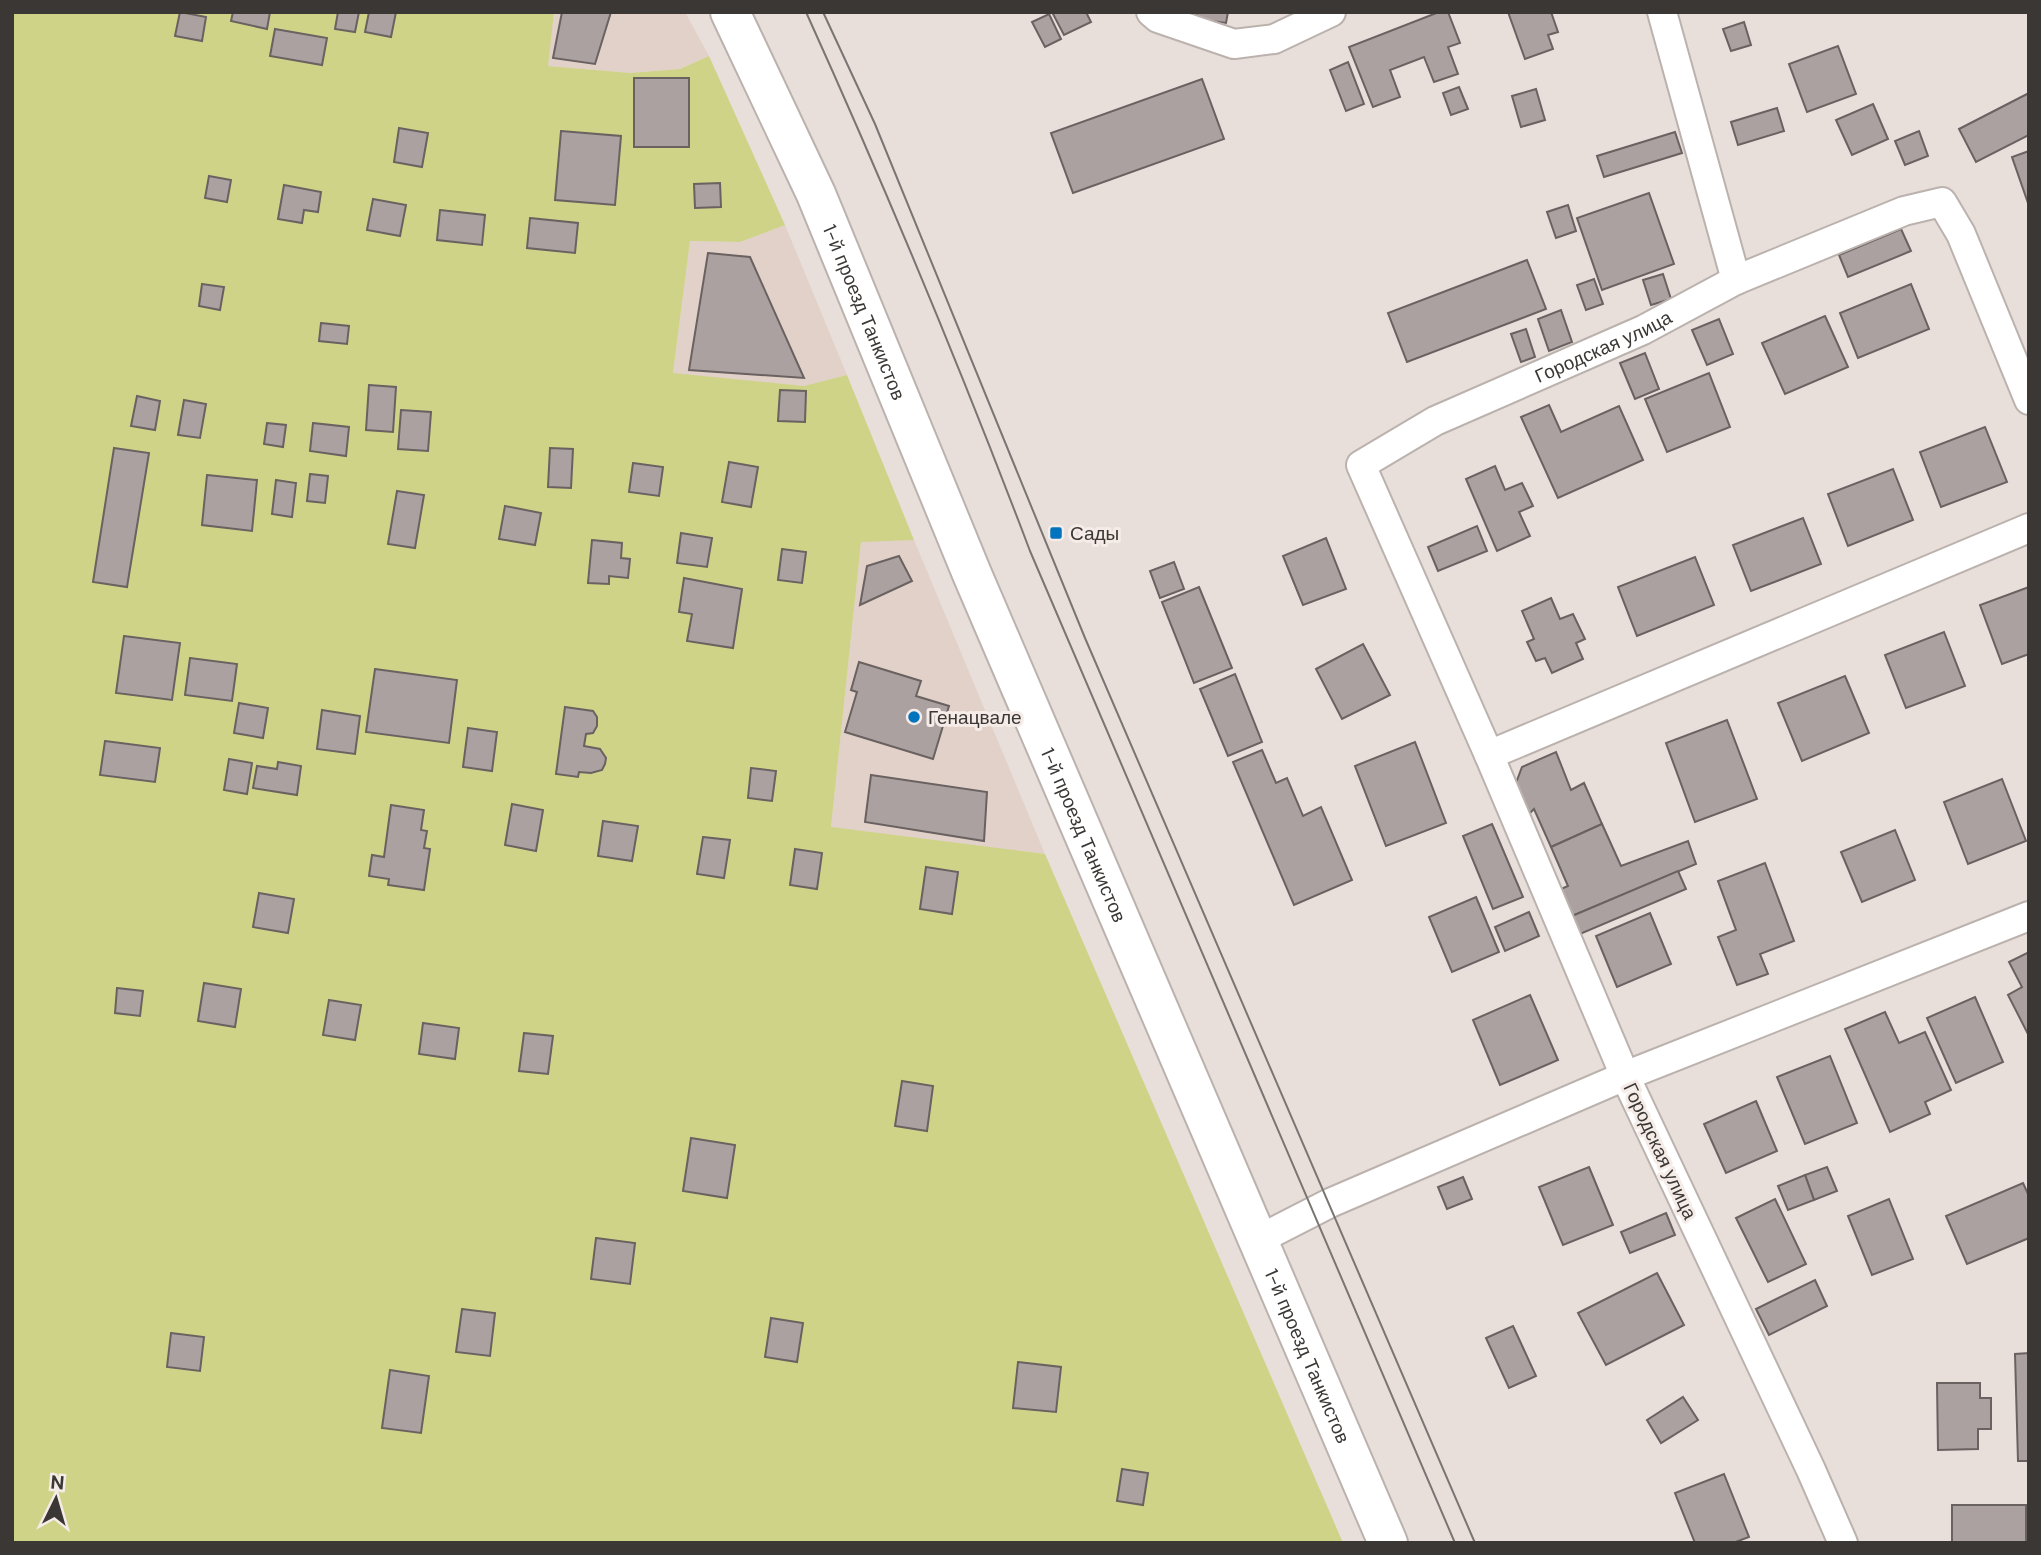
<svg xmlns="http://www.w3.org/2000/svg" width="2041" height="1555" font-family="'DM Sans',sans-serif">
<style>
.built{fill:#e2d1c8}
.green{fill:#ced388}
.building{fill:#aba1a1;stroke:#6a6161;stroke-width:2}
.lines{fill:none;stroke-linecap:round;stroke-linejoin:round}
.street-casing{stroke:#bbb2ae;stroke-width:32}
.secondary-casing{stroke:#bbb2ae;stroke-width:42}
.street{stroke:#fff;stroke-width:28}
.secondary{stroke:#fff;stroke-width:38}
.tram{stroke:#7a7572;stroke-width:2}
.poi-dot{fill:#0373be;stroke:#f5ebe7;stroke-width:2.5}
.labels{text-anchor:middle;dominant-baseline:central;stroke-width:6;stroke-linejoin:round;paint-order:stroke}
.street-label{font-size:19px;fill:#3a3735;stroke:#f5ebe7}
.poi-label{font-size:19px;fill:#3a3735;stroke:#f5ebe7;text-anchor:start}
</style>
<rect width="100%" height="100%" fill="#e8deda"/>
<!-- built -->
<g class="built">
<polygon points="554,12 685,12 709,56 680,69 629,73 547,66"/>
<polygon points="785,225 847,375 804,386 673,374 690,241 740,242"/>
<polygon points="914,540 1045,854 831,828 861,541"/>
</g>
<!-- green -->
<polygon class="green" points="12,12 554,12 548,66 630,73 680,69 709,56 785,225 740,242 690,241 673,373 804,386 847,375 914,540 861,542 831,827 1045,854 1343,1543 12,1543"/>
<!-- building -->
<g class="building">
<polygon points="180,12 206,17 202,41 175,36"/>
<polygon points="233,12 270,12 267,29 231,21"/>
<polygon points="338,12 359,12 355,32 335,29"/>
<polygon points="369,12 396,12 391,37 365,32"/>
<polygon points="562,12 611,12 595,64 553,58"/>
<polygon points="1052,12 1086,12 1091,22 1064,35"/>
<polygon points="1197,12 1228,12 1226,23 1197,19"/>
<polygon points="1439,12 1448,12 1460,43 1448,47 1458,74 1434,82 1424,57 1390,70 1400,97 1373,107 1349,47"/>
<polygon points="1508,12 1551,12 1558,32 1548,35 1553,49 1525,59"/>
<polygon points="1049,14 1061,39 1045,47 1032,22"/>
<polygon points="1744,22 1751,45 1731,51 1723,29"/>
<polygon points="275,29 327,38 322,65 270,56"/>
<polygon points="1838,46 1856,94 1807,112 1789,64"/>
<polygon points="1348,62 1364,104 1346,111 1330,70"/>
<rect x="634" y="78" width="55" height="69"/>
<polygon points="1202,79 1224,139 1073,193 1051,133"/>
<polygon points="1459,87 1468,109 1451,115 1443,93"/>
<polygon points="1536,89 1545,120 1521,127 1512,96"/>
<polygon points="2029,93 2029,135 1976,162 1959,129"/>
<polygon points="1873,104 1888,139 1852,155 1836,120"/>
<polygon points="1777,108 1784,131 1738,145 1731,122"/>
<polygon points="399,128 428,133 422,167 394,162"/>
<polygon points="561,131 621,136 615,205 555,200"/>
<polygon points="1919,131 1928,156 1905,165 1895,141"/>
<polygon points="1675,132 1682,153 1604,177 1597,156"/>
<polygon points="2029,151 2029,206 2012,157"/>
<polygon points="209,176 231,180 227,202 205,198"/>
<polygon points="720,183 721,207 695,208 694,184"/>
<polygon points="284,185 321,192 318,212 304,210 302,223 278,219"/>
<polygon points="1649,193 1674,264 1602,290 1577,218"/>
<polygon points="373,199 406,205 400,236 367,230"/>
<polygon points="1568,205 1576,231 1556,238 1547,212"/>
<polygon points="440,210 485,215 482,245 437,240"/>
<polygon points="530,218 578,223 575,253 527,248"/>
<polygon points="1901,229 1911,251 1848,277 1839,255"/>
<polygon points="708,253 750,257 804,378 689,370"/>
<polygon points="1527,260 1546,309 1407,362 1388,313"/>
<polygon points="1663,274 1671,299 1651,305 1643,280"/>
<polygon points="1594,279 1603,304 1586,310 1577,285"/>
<polygon points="202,284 224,287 220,310 199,306"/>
<polygon points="1911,284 1929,329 1858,358 1840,313"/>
<polygon points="1561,310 1572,342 1549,351 1538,319"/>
<polygon points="1825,316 1848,367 1785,394 1762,343"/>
<polygon points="1719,319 1733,354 1707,365 1692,330"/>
<polygon points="321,323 349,326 347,344 319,341"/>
<polygon points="1526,329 1535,357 1521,362 1511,334"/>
<polygon points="1645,353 1659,389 1635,399 1620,363"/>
<polygon points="1709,373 1730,427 1667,452 1645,399"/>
<polygon points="369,385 396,387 393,432 366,430"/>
<polygon points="780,390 806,391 805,422 778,421"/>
<polygon points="137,396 160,401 155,430 131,426"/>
<polygon points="184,400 206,404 200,438 178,435"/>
<polygon points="1549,405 1561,432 1619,406 1643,460 1558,498 1521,417"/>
<polygon points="401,410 431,412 428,451 398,449"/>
<polygon points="267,423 286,425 283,447 264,444"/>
<polygon points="313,423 349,427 346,456 310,451"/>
<polygon points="1985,427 2007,482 1941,507 1920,452"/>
<polygon points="114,448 149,453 127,587 93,582"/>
<polygon points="550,448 573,449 571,488 548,487"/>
<polygon points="729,462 758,467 751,507 722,502"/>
<polygon points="633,463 663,467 659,496 629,492"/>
<polygon points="1495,466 1505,490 1522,483 1533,506 1519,512 1530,536 1497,551 1466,479"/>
<polygon points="1893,469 1913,520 1848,546 1828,494"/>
<polygon points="310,474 328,476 325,503 307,501"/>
<polygon points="207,475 257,480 252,531 202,525"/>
<polygon points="276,480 296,483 292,517 272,514"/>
<polygon points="397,491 424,495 415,548 388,544"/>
<polygon points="505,506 541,513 535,545 499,539"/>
<polygon points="1803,518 1821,564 1751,591 1733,545"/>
<polygon points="1477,526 1487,551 1438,571 1428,547"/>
<polygon points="681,533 712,538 707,567 677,563"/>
<polygon points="1326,538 1346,589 1303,605 1283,556"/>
<polygon points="592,540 622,543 621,558 630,559 628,578 609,576 609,584 588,583"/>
<polygon points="782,549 806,552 802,583 778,580"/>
<polygon points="899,556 912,581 860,605 867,566"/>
<polygon points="1695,557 1714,605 1637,636 1618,587"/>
<polygon points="1174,562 1184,589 1160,598 1150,571"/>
<polygon points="684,578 742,589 733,648 687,641 692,614 679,612"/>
<polygon points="1199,587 1232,668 1194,683 1162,602"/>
<polygon points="2029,587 2029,654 2002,664 1980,605"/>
<polygon points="1551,598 1560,619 1573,614 1585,639 1576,643 1583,659 1552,673 1545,658 1536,661 1527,642 1534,639 1522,611"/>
<polygon points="1944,632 1965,686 1906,708 1885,655"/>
<polygon points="124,636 180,643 172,700 116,693"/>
<polygon points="1363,644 1390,695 1342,719 1316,669"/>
<polygon points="190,658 237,664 232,701 185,695"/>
<polygon points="859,662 921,681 916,696 949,706 933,759 845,732 857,692 851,690"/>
<polygon points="375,669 457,680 449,743 366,732"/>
<polygon points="1235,674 1262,742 1228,756 1200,689"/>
<polygon points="1845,676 1869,733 1802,761 1778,703"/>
<polygon points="239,703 268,708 263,738 234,733"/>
<polygon points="565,707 593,711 597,717 597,726 593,733 586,734 584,746 600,749 606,758 605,764 602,770 591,773 579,772 578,777 556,774"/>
<polygon points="322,710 360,716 355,754 317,749"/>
<polygon points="1727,720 1757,799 1695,822 1666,743"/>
<polygon points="468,728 497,732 492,771 463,767"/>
<polygon points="105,741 160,748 155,782 100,775"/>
<polygon points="1415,742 1446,823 1386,846 1355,766"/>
<polygon points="1262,750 1276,783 1287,778 1303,816 1321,807 1352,880 1294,905 1233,762"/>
<polygon points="1556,752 1571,790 1584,783 1602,824 1551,847 1534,809 1529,814 1516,783 1522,767"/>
<polygon points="229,759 252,763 247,794 224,790"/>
<polygon points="278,762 301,766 297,795 253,788 257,766 277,769"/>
<polygon points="751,768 776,771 772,801 748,798"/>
<polygon points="871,775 987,792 984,841 865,822"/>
<polygon points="2002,779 2026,841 1968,864 1944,802"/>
<polygon points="512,804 543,810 536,851 505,845"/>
<polygon points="391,805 424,810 421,830 427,831 424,848 430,849 424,890 388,885 389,879 369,876 372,855 384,857"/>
<polygon points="603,821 638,826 632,861 598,856"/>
<polygon points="1492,824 1523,897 1493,909 1463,836"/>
<polygon points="1602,824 1621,866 1688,841 1696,864 1572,916 1561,889 1568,886 1551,847"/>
<polygon points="1895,830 1915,880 1862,902 1841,852"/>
<polygon points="703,837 730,840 724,878 697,874"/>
<polygon points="795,849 822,853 817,889 790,885"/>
<polygon points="1765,863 1794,941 1760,954 1768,974 1737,985 1718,937 1736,930 1718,881"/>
<polygon points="926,867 958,872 952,914 920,909"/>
<polygon points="1678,871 1686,889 1580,934 1572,916"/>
<polygon points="259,893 294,899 288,933 253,927"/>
<polygon points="1476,897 1499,952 1452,972 1429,917"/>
<polygon points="1529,912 1539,936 1505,951 1495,927"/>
<polygon points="1650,913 1671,964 1617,987 1596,936"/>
<polygon points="2029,952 2029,1036 2008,995 2022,987 2009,962"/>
<polygon points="204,983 241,989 235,1027 198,1021"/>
<polygon points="117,988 143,991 140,1016 115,1013"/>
<polygon points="1530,995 1558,1060 1500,1085 1473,1020"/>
<polygon points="1975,997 2003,1062 1956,1083 1927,1018"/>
<polygon points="329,1000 361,1005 355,1040 323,1035"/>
<polygon points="1885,1012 1899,1043 1925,1032 1951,1090 1925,1102 1930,1114 1890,1132 1845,1029"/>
<polygon points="423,1023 459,1028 455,1059 419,1054"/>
<polygon points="524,1033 553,1036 548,1074 519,1071"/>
<polygon points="1830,1056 1857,1123 1805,1144 1777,1077"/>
<polygon points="902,1081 933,1086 927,1131 895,1126"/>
<polygon points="1756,1101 1777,1151 1726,1173 1704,1124"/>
<polygon points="691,1138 735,1145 727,1198 683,1191"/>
<polygon points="1589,1167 1613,1225 1563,1245 1539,1187"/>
<polygon points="1827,1167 1837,1191 1814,1200 1805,1175"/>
<polygon points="1805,1175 1814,1200 1788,1210 1778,1186"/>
<polygon points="1463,1177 1472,1199 1447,1209 1438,1187"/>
<polygon points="2023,1183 2029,1196 2029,1238 1967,1264 1946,1216"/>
<polygon points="1775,1199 1806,1264 1768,1282 1736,1218"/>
<polygon points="1889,1199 1913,1259 1872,1275 1848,1216"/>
<polygon points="1666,1213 1675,1235 1630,1253 1621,1232"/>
<polygon points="596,1238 635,1243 630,1284 591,1279"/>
<polygon points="1657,1273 1684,1325 1606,1365 1578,1313"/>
<polygon points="1815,1280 1827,1306 1769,1335 1756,1309"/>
<polygon points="462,1309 495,1313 490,1356 456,1352"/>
<polygon points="771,1318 803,1323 797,1362 765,1357"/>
<polygon points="1513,1326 1536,1376 1509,1388 1486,1338"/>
<polygon points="171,1333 204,1337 200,1371 167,1367"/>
<polygon points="2029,1353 2029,1461 2018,1461 2015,1354"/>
<polygon points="1018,1362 1061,1367 1056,1412 1013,1408"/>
<polygon points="390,1370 429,1376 421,1433 382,1428"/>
<polygon points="1937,1383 1980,1383 1980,1398 1991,1398 1991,1429 1978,1429 1978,1449 1938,1450"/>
<polygon points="1683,1397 1698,1420 1661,1443 1647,1420"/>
<polygon points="1122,1469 1148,1473 1143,1505 1117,1501"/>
<polygon points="1724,1474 1749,1537 1733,1543 1695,1543 1675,1493"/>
<rect x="1952" y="1505" width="74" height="38"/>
</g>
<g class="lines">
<defs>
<g id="street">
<polyline points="1151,12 1158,18 1234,44 1274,39 1331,12"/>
<polyline points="1662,12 1736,280"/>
<polyline points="1489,755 2029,528"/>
<polyline points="1258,1240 1330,1203 1625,1076 2029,916"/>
<path id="s1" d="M1843,1543L1811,1470L1625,1076L1489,755L1361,465L1435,421L1643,330L1736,280L1904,211L1942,202L1961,234L2029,400"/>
</g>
<g id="secondary">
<path id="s2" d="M730,12L816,194L972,574L1388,1543"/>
</g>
</defs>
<!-- street casing -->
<use href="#street" class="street-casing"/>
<!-- secondary casing -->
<use href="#secondary" class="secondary-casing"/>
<!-- street -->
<use href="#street" class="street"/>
<!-- secondary -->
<use href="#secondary" class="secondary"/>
<!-- tram -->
<g class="tram">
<path d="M806,12C886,189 961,369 1030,551L1455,1543"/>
<polyline points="823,12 875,124 1085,638 1475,1543"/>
</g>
</g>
<!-- markers -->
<g class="poi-dot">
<rect x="1049" y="526" width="14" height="14" rx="3.5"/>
<circle cx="914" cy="717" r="7"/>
</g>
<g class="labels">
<!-- street labels -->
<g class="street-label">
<text stroke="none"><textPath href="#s2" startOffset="329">1-й проезд Танкистов</textPath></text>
<text stroke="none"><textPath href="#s1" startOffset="1451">Городская улица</textPath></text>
<text stroke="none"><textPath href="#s2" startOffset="896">1-й проезд Танкистов</textPath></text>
<text transform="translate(1660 1151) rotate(65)">Городская улица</text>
<text stroke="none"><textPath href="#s2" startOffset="1463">1-й проезд Танкистов</textPath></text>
</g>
<!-- poi labels -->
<g class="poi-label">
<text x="1070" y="533">Сады</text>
<text x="928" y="717">Генацвале</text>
</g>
</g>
<!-- border -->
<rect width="2041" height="1555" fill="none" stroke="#3a3735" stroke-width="28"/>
<!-- north arrow -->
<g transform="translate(56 1499) rotate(5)" stroke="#f5ebe7" stroke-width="5" paint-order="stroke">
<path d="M0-5L12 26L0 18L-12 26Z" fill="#3a3735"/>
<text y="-10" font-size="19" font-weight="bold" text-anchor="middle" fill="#3a3735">N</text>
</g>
</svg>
